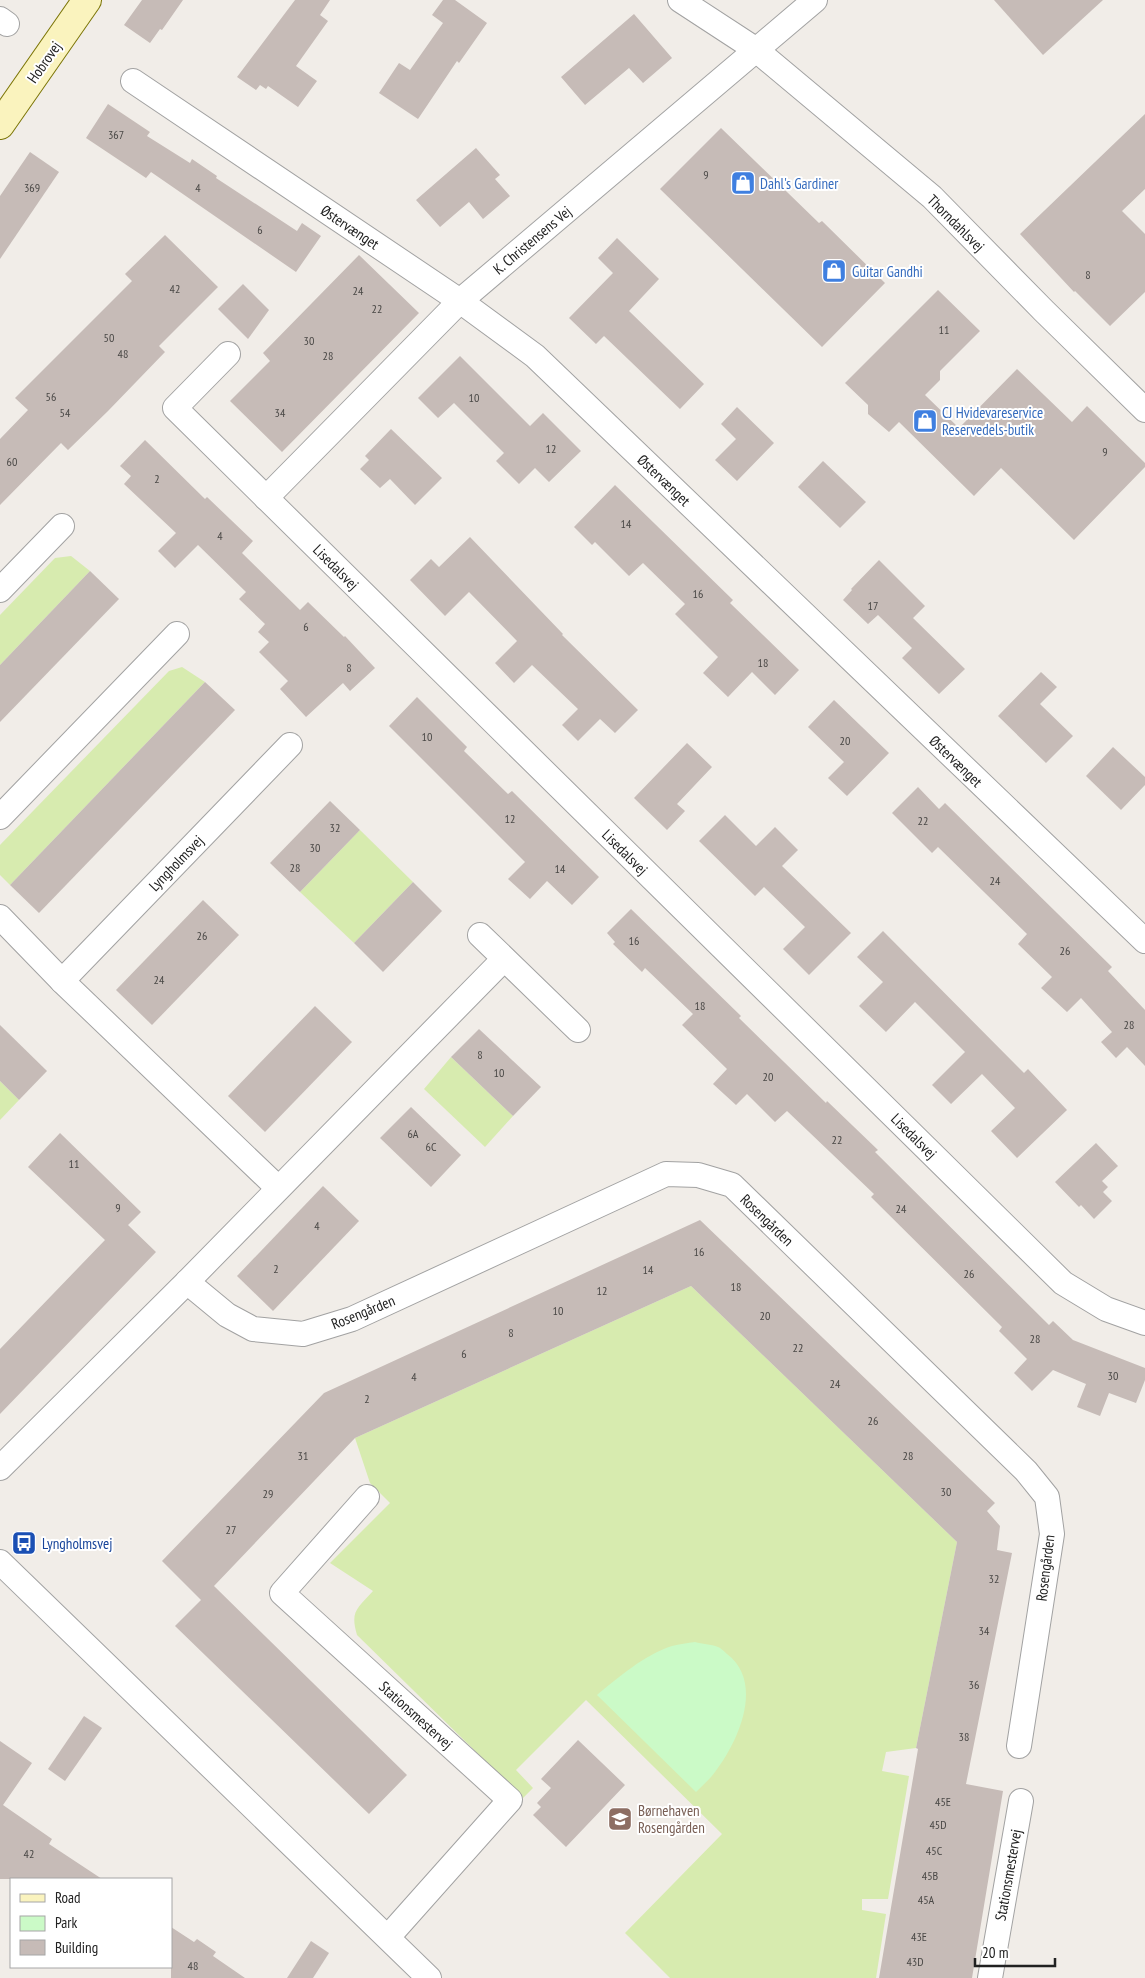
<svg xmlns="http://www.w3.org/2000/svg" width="1145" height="1978" font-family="'PT Sans Narrow',sans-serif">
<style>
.grass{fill:#d7ebaf}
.park{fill:#cbfac7}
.building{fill:#c6bbb7}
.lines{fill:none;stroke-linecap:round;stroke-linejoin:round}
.street-casing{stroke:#a2a2a2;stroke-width:26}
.secondary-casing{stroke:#7b7405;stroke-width:30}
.street{stroke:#fff;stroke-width:24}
.secondary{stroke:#faf3be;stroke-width:28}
.labels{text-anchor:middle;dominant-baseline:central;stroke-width:4;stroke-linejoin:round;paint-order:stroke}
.number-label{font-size:12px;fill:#4a4846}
.street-label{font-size:15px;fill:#212121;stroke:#fff}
.shop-label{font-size:15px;fill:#366cbe;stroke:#fff;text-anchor:start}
.transit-label{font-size:15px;fill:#164399;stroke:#fff;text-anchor:start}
.education-label{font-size:15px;fill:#785e54;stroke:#fff;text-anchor:start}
</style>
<rect width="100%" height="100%" fill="#f1ede8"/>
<!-- grass -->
<g class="grass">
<polygon points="71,556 90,571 0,665 0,615 55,558"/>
<polygon points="182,667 205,682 10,885 0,875 0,845 169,671"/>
<polygon points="360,830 413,882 354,943 300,892"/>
<polygon points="451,1057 513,1116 485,1147 424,1089"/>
<polygon points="0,1081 19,1100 0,1120"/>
<path d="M691,1286L957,1542L916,1748L886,1752L882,1771L909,1776L888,1899H862V1910L886,1914L876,1978H670L625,1933L722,1834L586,1700L516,1770L533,1788L523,1798L357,1635C350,1611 357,1609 373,1591L330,1563L390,1503L370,1483L355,1438Z"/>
</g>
<!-- park -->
<path class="park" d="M695,1642C702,1644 711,1644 718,1647C721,1648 725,1652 727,1654C765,1683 738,1742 715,1772C709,1780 702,1786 696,1792L597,1695C619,1677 644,1655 672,1646C679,1644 688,1643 695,1642Z"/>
<!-- building -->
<g class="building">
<polygon points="142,0 183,0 162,30 160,29 150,43 124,25"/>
<polygon points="295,0 330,0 320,15 328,21 296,66 317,81 298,107 268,86 266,89 260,85 256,90 237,77"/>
<polygon points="443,0 455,0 487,23 459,63 457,61 418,119 379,93 399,63 410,70 443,23 432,15"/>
<polygon points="994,0 1103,0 1043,55"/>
<polygon points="634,14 672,58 643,83 629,68 585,105 561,77"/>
<polygon points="108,104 150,132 147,136 190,163 192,159 217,176 216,178 297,231 302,223 321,236 296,272 151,172 146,178 86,138"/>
<polygon points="1145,114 1145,189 1122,211 1145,234 1145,292 1110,326 1075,291 1074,292 1020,234"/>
<polygon points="721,128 819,223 822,221 885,283 822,347 660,189"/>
<polygon points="476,148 500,175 495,179 510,196 483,219 469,202 440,227 416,200"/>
<polygon points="30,152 59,172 0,259 0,196"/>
<polygon points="165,235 218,287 159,346 165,352 108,411 68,450 61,443 0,505 0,439 28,410 15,398 132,281 125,274"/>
<polygon points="617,238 659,279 629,311 704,384 680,409 604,336 596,344 569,318 613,273 598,258"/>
<polygon points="359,255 419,313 282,452 230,401 270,361 263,353"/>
<polygon points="243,284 269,310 248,339 218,309"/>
<polygon points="938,290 980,331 940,371 940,380 925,395 959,428 1017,369 1072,422 1087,406 1145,463 1145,467 1074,540 1001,468 974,496 899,422 889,432 868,414 868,405 845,383"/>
<polygon points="460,356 530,426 543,413 581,451 549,482 535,468 519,484 496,461 504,453 454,403 438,418 418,398"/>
<polygon points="737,407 774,443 737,481 715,460 736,439 721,424"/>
<polygon points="391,429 442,478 415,505 390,479 380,488 360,469 369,460 365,456"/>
<polygon points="145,440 205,499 207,497 253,541 242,553 300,610 308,602 344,637 345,636 375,668 350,691 343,683 306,717 280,689 288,681 259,652 269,642 258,632 265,624 239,599 246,592 198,545 175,568 158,551 176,533 124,484 131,476 120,466"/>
<polygon points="823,461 866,502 840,528 798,487"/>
<polygon points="615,485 733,600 730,603 799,670 775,695 752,672 728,697 703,673 718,657 675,614 685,604 643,563 629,576 595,542 592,545 574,527"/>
<polygon points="470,537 563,634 562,635 638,710 615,733 600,719 578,741 562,725 578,709 532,665 514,683 495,663 517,641 469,592 445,616 410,580 431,559 439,567"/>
<polygon points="879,560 925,606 913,618 965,669 939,694 902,658 912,648 878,615 868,624 843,600 852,590 851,589"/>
<polygon points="90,571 119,599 0,722 0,665"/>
<polygon points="1041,672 1057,687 1040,704 1073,736 1046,763 998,716"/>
<polygon points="205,682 235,710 39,913 10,885"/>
<polygon points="417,697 467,747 464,751 508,794 512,791 599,877 572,905 547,881 530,899 508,879 525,862 389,726"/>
<polygon points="834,700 889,753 847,796 828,778 844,762 808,727"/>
<polygon points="687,743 712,767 677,804 685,811 667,830 634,798"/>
<polygon points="1113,747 1145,777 1145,785 1121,810 1086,776"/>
<polygon points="918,787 939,809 945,803 1112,967 1108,971 1145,1010 1145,1066 1127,1047 1116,1058 1101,1042 1112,1032 1081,998 1067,1012 1041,988 1052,977 1018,944 1027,934 938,847 932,853 892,813"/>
<polygon points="330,801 360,830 300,892 270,863"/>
<polygon points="725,815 756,846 775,827 798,850 782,866 851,933 809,975 783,949 805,927 764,887 755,896 699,841"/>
<polygon points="413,882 442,911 383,972 354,943"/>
<polygon points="203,900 239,935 152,1025 116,990"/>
<polygon points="631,909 741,1016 739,1018 826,1103 827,1101 878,1150 875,1152 1049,1325 1053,1321 1073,1340 1145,1368 1145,1380 1136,1403 1109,1393 1100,1416 1077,1407 1086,1384 1053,1370 1032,1391 1014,1373 1027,1359 999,1331 1002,1327 871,1197 874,1194 787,1111 775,1122 747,1094 736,1105 713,1084 727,1069 682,1025 693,1014 645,968 642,972 613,944 615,942 607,933"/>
<polygon points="883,931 1024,1073 1028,1069 1067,1110 1017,1158 991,1131 1015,1108 982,1074 951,1104 932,1085 965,1052 915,1002 886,1032 859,1006 883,982 857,957"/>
<polygon points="315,1006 352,1042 265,1132 228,1096"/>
<polygon points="0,1025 47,1071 19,1100 0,1081"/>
<polygon points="479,1029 541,1087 513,1116 451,1057"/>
<polygon points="411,1107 461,1155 431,1187 380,1138"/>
<polygon points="60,1133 141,1212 128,1225 156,1252 0,1414 0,1349 105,1240 28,1167"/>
<polygon points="1096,1143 1118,1166 1102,1181 1108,1187 1103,1192 1112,1201 1094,1219 1081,1205 1079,1207 1055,1182"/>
<polygon points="323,1186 359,1221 273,1311 237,1276"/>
<polygon points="700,1220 995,1503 987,1511 1000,1526 997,1550 1012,1553 966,1784 1003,1791 972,1978 879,1978 918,1749 916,1748 957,1542 691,1286 355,1438 214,1586 407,1775 369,1814 175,1626 201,1600 162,1561 324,1393"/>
<polygon points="84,1716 102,1728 65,1781 48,1769"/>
<polygon points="578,1740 625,1785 566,1847 533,1815 541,1807 537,1803 551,1788 541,1779"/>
<polygon points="0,1741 32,1763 3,1805 52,1839 49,1844 102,1879 0,1879"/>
<polygon points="171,1927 194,1942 197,1939 216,1952 213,1956 245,1978 171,1978"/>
<polygon points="311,1941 329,1953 313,1978 287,1978"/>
</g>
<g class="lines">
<defs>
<g id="street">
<polyline points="680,0 755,49 932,197 1044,311 1145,410"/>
<polyline points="0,19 7,24"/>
<polyline points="133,81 460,301 535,356 1145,941"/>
<polyline points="228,354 175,408 1063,1283 1106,1309 1145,1323"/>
<polyline points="266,498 460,301 815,0"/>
<polyline points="0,590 62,526"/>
<polyline points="0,817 177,634"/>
<polyline points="0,917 62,981 278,1188"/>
<polyline points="480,935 578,1030"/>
<polyline points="62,981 290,745"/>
<polyline points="187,1282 227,1315 253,1329 303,1334 352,1319 666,1174 698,1175 732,1185 1026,1471 1047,1497 1052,1534 1019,1746"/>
<polyline points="0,1468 187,1282 504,959"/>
<polyline points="367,1497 282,1593 510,1800 388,1937"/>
<polyline points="0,1562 429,1978"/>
<polyline points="990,1978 1021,1801"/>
</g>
<polyline id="secondary" points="0,125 87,0"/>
</defs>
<!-- street casing -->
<use href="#street" class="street-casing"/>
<!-- secondary casing -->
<use href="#secondary" class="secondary-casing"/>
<!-- street -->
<use href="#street" class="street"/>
<!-- secondary -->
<use href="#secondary" class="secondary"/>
</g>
<!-- icons -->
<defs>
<symbol id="shop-square" viewBox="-11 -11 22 22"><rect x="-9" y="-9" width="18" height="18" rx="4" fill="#3f7fe0" stroke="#fff"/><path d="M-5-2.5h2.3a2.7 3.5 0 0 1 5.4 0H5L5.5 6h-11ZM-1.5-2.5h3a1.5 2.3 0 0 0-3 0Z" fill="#fff"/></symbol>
<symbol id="bus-square" viewBox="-11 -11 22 22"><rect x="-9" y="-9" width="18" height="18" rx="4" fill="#1a4fb4" stroke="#fff"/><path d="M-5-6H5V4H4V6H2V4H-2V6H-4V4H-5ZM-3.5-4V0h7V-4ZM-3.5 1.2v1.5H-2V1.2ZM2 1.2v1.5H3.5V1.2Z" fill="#fff"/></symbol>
<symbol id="school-square" viewBox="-11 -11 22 22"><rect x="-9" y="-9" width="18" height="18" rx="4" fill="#8d6e63" stroke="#fff"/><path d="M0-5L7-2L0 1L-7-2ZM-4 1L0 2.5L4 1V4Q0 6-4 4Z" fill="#fff"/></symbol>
</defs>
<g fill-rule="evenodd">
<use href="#shop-square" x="729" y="169" width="28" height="28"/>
<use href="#shop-square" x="820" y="257" width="28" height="28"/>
<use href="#shop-square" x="911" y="407" width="28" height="28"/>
<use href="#bus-square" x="10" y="1529" width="28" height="28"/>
<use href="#school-square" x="606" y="1805" width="28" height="28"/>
</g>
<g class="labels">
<!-- number labels -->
<g class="number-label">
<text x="116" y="134">367</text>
<text x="706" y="174">9</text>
<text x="32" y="187">369</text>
<text x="198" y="187">4</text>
<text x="260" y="229">6</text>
<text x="1088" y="274">8</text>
<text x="175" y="288">42</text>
<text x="358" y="290">24</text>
<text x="377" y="308">22</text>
<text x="944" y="329">11</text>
<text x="109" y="337">50</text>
<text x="309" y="340">30</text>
<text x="123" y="353">48</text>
<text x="328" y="355">28</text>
<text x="51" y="396">56</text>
<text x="474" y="397">10</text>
<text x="65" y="412">54</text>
<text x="280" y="412">34</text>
<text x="551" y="448">12</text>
<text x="1105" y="451">9</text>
<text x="12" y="461">60</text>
<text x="157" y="478">2</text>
<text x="626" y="523">14</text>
<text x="220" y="535">4</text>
<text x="698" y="593">16</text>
<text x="873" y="605">17</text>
<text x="306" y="626">6</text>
<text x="763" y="662">18</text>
<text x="349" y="667">8</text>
<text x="427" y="736">10</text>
<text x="845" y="740">20</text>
<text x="510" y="818">12</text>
<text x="923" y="820">22</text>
<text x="335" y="827">32</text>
<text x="315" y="847">30</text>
<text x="295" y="867">28</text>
<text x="560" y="868">14</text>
<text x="995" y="880">24</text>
<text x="202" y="935">26</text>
<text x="634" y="940">16</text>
<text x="1065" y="950">26</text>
<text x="159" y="979">24</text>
<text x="700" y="1005">18</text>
<text x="1129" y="1024">28</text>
<text x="480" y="1054">8</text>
<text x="499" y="1072">10</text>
<text x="768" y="1076">20</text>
<text x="413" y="1133">6A</text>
<text x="837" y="1139">22</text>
<text x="431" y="1146">6C</text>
<text x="74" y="1163">11</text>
<text x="118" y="1207">9</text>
<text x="901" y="1208">24</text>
<text x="317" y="1225">4</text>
<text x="699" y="1251">16</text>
<text x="276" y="1268">2</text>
<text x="648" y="1269">14</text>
<text x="969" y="1273">26</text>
<text x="736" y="1286">18</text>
<text x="602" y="1290">12</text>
<text x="558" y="1310">10</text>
<text x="765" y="1315">20</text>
<text x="511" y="1332">8</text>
<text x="1035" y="1338">28</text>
<text x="798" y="1347">22</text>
<text x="464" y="1353">6</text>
<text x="1113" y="1375">30</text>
<text x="414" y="1376">4</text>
<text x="835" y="1383">24</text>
<text x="367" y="1398">2</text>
<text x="873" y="1420">26</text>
<text x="303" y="1455">31</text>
<text x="908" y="1455">28</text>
<text x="946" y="1491">30</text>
<text x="268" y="1493">29</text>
<text x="231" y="1529">27</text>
<text x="994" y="1578">32</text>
<text x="984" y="1630">34</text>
<text x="974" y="1684">36</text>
<text x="964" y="1736">38</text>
<text x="943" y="1801">45E</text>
<text x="938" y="1824">45D</text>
<text x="934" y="1850">45C</text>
<text x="29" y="1853">42</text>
<text x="930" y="1875">45B</text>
<text x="926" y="1899">45A</text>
<text x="919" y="1936">43E</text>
<text x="915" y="1961">43D</text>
<text x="193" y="1965">48</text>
</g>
<!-- street labels -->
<g class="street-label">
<text transform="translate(44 62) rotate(-55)">Hobrovej</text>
<text transform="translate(956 223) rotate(45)">Thorndahlsvej</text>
<text transform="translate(350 227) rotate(34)">Østervænget</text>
<text transform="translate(532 240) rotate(-40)">K. Christensens Vej</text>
<text transform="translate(664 480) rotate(44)">Østervænget</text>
<text transform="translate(336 567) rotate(45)">Lisedalsvej</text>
<text transform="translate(956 761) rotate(44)">Østervænget</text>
<text transform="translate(625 852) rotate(45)">Lisedalsvej</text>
<text transform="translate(176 863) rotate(-46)">Lyngholmsvej</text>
<text transform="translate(914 1136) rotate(45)">Lisedalsvej</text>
<text transform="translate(767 1220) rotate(44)">Rosengården</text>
<text transform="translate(363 1312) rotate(-22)">Rosengården</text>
<text transform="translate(1045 1568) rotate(-83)">Rosengården</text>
<text transform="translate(416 1715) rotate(42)">Stationsmestervej</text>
<text transform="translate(1008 1875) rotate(-80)">Stationsmestervej</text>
</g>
<!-- shop labels -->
<g class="shop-label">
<text x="760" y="183">Dahl's Gardiner</text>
<text x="852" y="271">Guitar Gandhi</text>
<text x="942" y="412">CJ Hvidevareservice<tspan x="942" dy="17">Reservedels-butik</tspan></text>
</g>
<!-- transit labels -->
<g class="transit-label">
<text x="42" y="1543">Lyngholmsvej</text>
</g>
<!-- education labels -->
<g class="education-label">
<text x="638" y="1810">Børnehaven<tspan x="638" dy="17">Rosengården</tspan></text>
</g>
</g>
<!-- legend -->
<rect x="10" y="1878" width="162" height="90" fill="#ffffff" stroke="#a6a6a6"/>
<rect x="20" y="1894" width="25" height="8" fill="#faf3be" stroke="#a6a6a6"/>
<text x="55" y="1903" font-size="15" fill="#212121">Road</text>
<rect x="20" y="1916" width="25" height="15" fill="#cbfac7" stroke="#a6a6a6"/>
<text x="55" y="1928" font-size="15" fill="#212121">Park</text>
<rect x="20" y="1940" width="25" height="15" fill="#c6bbb7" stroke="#a6a6a6"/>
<text x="55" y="1953" font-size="15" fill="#212121">Building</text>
<!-- scale -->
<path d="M975 1958v8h80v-8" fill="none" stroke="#212121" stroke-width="2.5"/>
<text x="982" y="1958" font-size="15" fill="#212121" stroke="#ffffff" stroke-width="4" paint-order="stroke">20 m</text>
</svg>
